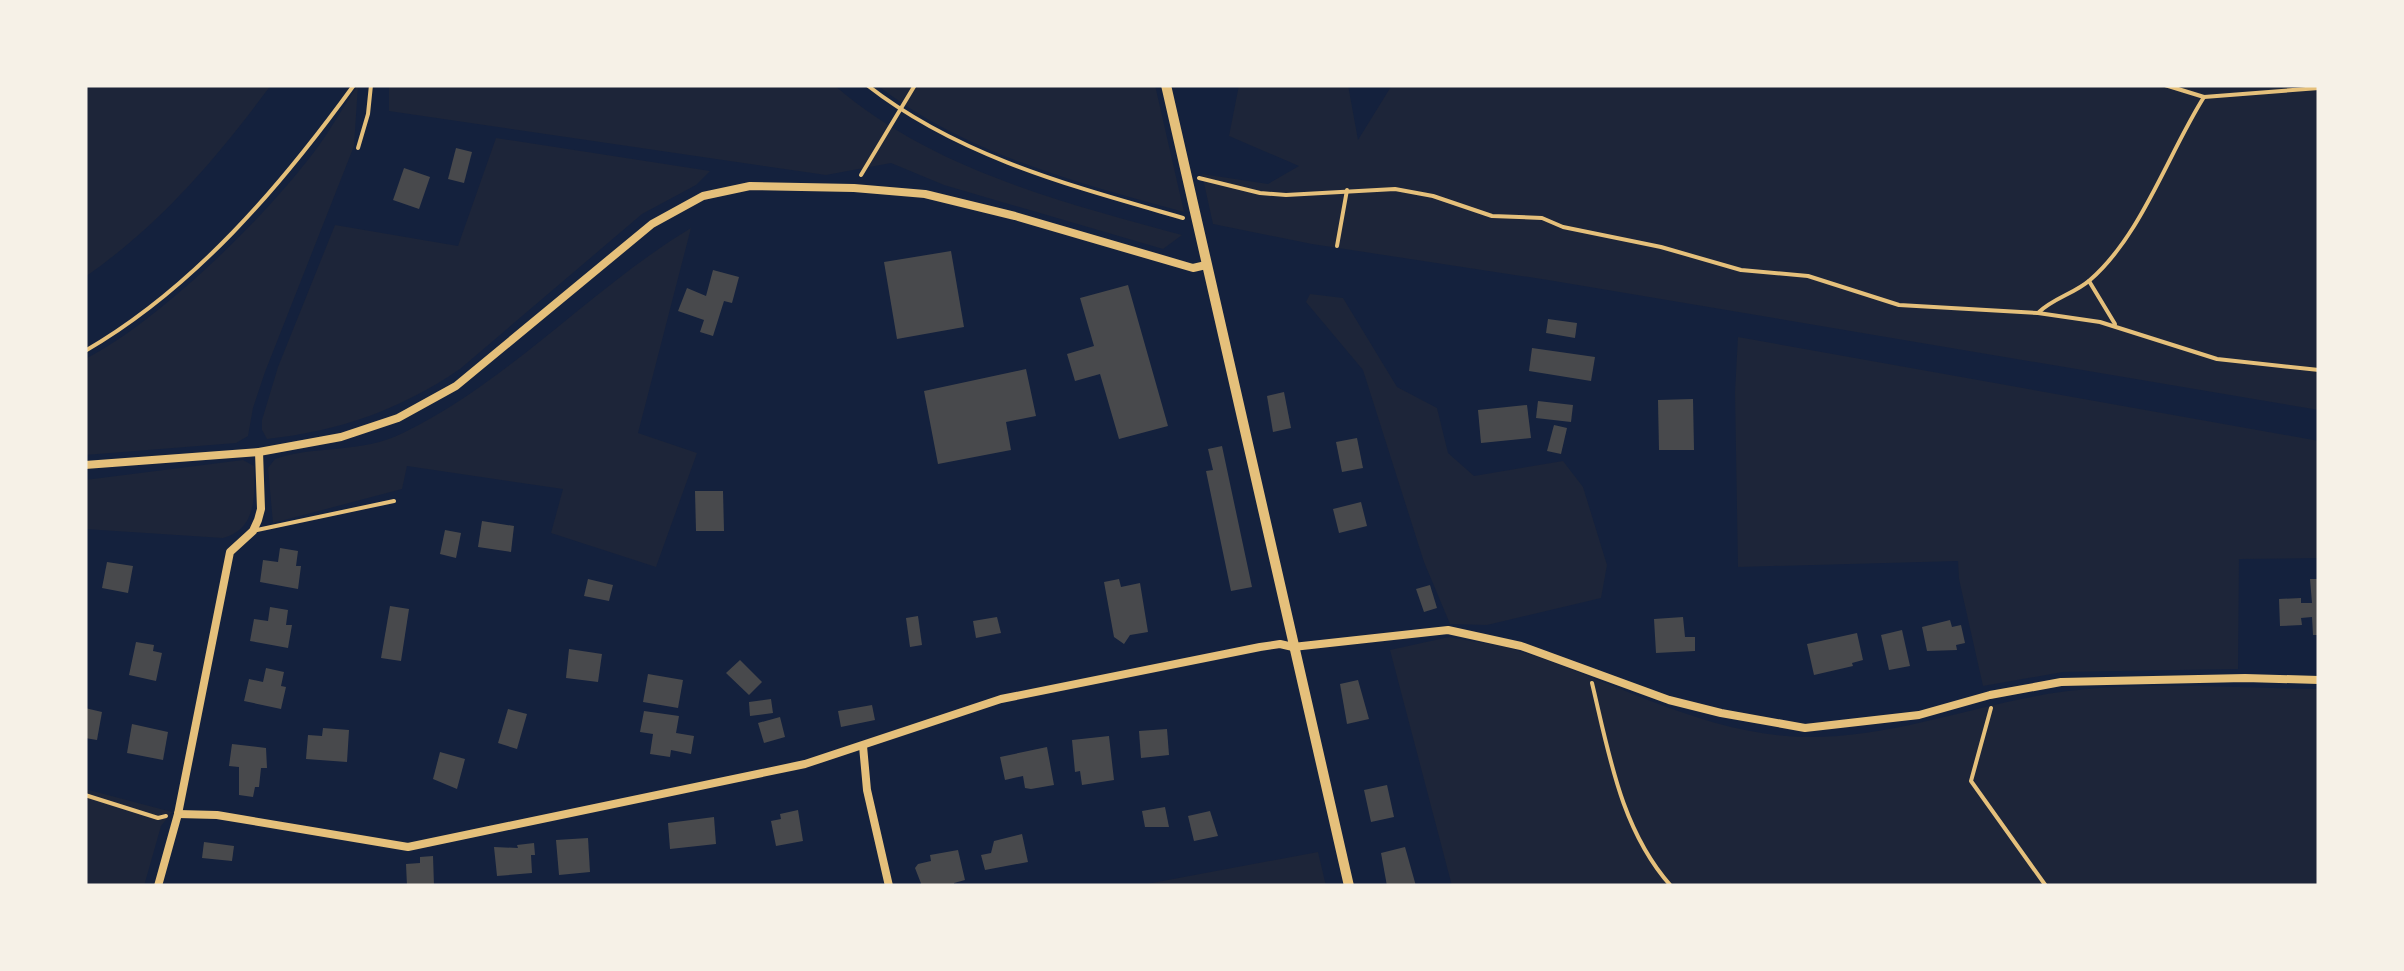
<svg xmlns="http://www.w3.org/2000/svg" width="2404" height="971" font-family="Quicksand,sans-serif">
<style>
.green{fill:#1d2539}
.building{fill:#48494c}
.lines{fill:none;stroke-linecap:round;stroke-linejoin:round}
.path{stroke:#e5c07b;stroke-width:4}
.service{stroke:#e5c07b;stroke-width:4}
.minor{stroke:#e5c07b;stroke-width:8}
.tertiary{stroke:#e5c07b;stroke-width:10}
</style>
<rect width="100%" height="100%" fill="#14213d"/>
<!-- green -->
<g class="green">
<path d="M85,85H271C217,158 160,225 85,277Z"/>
<path d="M358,85L354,146L265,372L253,408L248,436L236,443L85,455V359C155,324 258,224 307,161C326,138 341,110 358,85Z"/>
<path d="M389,85H834C931,169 1061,202 1182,235L1163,249L944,185L891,163L826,175L389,111Z"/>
<path d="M877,85H1155L1184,212C1078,183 965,154 877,85Z"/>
<polygon points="1239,85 1348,85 1358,140 1392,85 2319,85 2319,410 1548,280 1312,244 1213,224 1202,174 1268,184 1299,166 1229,136"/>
<path d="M496,138L710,171L696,185L642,214L460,369C400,410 339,431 267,439L262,430V420L278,367L335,225L458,246Z"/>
<path d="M691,228L638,433L697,453L656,567L551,533L563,489L407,466L402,489L273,523L268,468L275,459C313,445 362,454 403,433C510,381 590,289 691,228Z"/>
<polygon points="1310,294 1343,298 1397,387 1437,408 1448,453 1474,476 1563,461 1583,487 1607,565 1601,598 1487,625 1450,624 1424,562 1363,370 1306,302"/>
<polygon points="1738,337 2319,441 2319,558 2239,559 2238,669 2063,672 1983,686 1959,579 1958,561 1738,567 1735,392"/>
<path d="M243,460L254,466C255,495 257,529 223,538L85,529V480Z"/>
<path d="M1449,637C1469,641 1490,643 1509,648C1609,677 1699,735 1806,737C1896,738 1980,702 2068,691C2150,681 2236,688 2319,689V886H1452L1390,650Z"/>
<polygon points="85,789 172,812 161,826 144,886 85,886"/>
<polygon points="1318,852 1326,886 1136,886"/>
</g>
<!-- building -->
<g class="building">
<polygon points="456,148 472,152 464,183 448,179"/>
<polygon points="404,168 430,177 419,209 393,200"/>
<polygon points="951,251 964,327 897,339 884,262"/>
<polygon points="713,270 739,277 732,303 724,301 713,336 700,332 704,320 678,311 687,288 706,296"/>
<polygon points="1128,285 1168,426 1119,439 1100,374 1075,381 1067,354 1094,346 1080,298"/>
<polygon points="1548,319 1577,323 1575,338 1546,333"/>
<polygon points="1532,348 1595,357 1591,381 1529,371"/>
<polygon points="1026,369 1036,416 1006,422 1011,450 938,464 924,391"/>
<polygon points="1284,392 1291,428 1273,432 1267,396"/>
<polygon points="1693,399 1694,450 1659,450 1658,400"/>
<polygon points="1538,401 1573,405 1571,422 1536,418"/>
<polygon points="1527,405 1531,438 1481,443 1478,410"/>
<polygon points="1554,425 1567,428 1561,454 1547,451"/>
<polygon points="1357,438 1363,468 1342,472 1336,442"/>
<polygon points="1222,446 1252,587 1231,591 1206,471 1213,470 1208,449"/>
<polygon points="695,491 723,491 724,531 696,531"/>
<polygon points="1361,502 1367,526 1339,533 1333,509"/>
<polygon points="482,521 514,526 511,552 478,547"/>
<polygon points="445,530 461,533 456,558 440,554"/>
<polygon points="280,548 298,551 296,566 301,566 298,589 260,582 263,560 278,562"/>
<polygon points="107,562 133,566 128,593 102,588"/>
<polygon points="588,579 613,585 609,601 584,596"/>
<polygon points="1119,579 1121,587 1140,583 1148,632 1130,635 1124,644 1114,637 1104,582"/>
<polygon points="2310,579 2319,579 2319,635 2313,635 2312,617 2301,618 2302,625 2280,626 2279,599 2301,598 2301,603 2312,603"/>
<polygon points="1430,585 1437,608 1424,612 1416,589"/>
<polygon points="390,606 409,609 401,661 381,658"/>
<polygon points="270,607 288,610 286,625 292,625 288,648 250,641 254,619 268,621"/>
<polygon points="918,616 922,645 910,647 906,618"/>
<polygon points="997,617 1001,633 976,638 973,621"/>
<polygon points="1683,617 1685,637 1695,637 1695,651 1656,653 1654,619"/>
<polygon points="1950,620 1952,627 1961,625 1965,643 1956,645 1957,650 1927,651 1922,627"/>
<polygon points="1902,630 1910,666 1889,670 1881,635"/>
<polygon points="1857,633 1863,660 1852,663 1853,666 1814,675 1807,644"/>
<polygon points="136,642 154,645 153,651 162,653 156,681 129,675"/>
<polygon points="569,649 602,654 598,682 566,678"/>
<polygon points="740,660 762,682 749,695 726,673"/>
<polygon points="266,668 284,672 281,686 286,687 281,709 244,701 249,679 263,682"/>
<polygon points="648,674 683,680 678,708 643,702"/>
<polygon points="1358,680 1369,719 1347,724 1340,684"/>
<polygon points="771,699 773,713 750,716 749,702"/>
<polygon points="872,705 875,720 841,727 838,711"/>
<polygon points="85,708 102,712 97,740 85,738"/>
<polygon points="508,709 527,714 517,749 498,743"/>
<polygon points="644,711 679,716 676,733 694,736 691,754 671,750 670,757 650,754 653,734 640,732"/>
<polygon points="780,717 785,737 764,743 758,723"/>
<polygon points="132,724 168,732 163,760 127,753"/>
<polygon points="323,728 349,730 347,762 306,759 308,735 322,736"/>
<polygon points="1167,729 1169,755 1141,758 1139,731"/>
<polygon points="1109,736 1114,780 1082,785 1080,771 1075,772 1072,740"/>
<polygon points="232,744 266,748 267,768 261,768 259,787 255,787 253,797 239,795 239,767 229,766"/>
<polygon points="1047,747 1054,785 1031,789 1025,788 1023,776 1005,780 1000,757"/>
<polygon points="440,752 465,759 457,789 433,779"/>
<polygon points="1387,785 1394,817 1371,822 1364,790"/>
<polygon points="1165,807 1169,827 1145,827 1142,811"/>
<polygon points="798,810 803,841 776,846 771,821 781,819 780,814"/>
<polygon points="1210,811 1218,836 1194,841 1188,816"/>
<polygon points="714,817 716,844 670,849 668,823"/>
<polygon points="1022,834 1028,862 985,870 981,855 991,853 994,841"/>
<polygon points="588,838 590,872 559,875 556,840"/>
<polygon points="204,842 234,846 232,861 202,858"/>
<polygon points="534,843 535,855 531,855 532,873 497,876 494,847 518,848 517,845"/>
<polygon points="1405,847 1416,886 1387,886 1381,853"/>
<polygon points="958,850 965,880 954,883 954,886 922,886 915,868 918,864 931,861 930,855"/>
<polygon points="433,856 434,886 407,886 406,864 420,863 420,857"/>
</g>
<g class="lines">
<!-- path -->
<g class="path">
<path d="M867,85C959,157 1072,186 1183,218"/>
<polyline points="2165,85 2204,97 2319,88"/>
<polyline points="358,148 368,114 371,85"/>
<polyline points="861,175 915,85"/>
<polyline points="1199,178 1260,193 1286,195 1395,189 1433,196 1492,216 1542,218 1563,227 1661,247 1741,270 1808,276 1899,305 2038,313 2100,322 2217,359 2319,370"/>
<polyline points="1337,246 1347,190"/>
<polyline points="2089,281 2115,324"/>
<path d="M2038,313C2053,298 2074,294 2090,280C2141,236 2168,154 2204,97"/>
<path d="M85,351C194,288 281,186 354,85"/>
<path d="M1592,683C1609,754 1621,830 1671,886"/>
<polyline points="1991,708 1971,781 2046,886"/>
<polyline points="85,795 158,818 166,816"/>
</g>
<!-- service -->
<polyline class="service" points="257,530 394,501"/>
<!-- minor -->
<g class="minor">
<polyline points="85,465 259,452 341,437 398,418 456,386 652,224 703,196 750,186 854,188 925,194 1015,216 1193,268 1206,265"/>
<polyline points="863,746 867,790 889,886"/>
<polyline points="178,814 217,815 408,847 805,764 1001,699 1260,647 1280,644 1293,647 1448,630 1521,646 1669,700 1721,713 1805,728 1919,715 1990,695 2061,682 2245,678 2319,680"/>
<polyline points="158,886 178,814 230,552 253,531 258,520 261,509 259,452"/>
</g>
<!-- tertiary -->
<polyline class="tertiary" points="1166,85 1349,886"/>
</g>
<!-- border -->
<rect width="2404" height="971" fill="none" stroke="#f6f1e7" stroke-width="175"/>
</svg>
